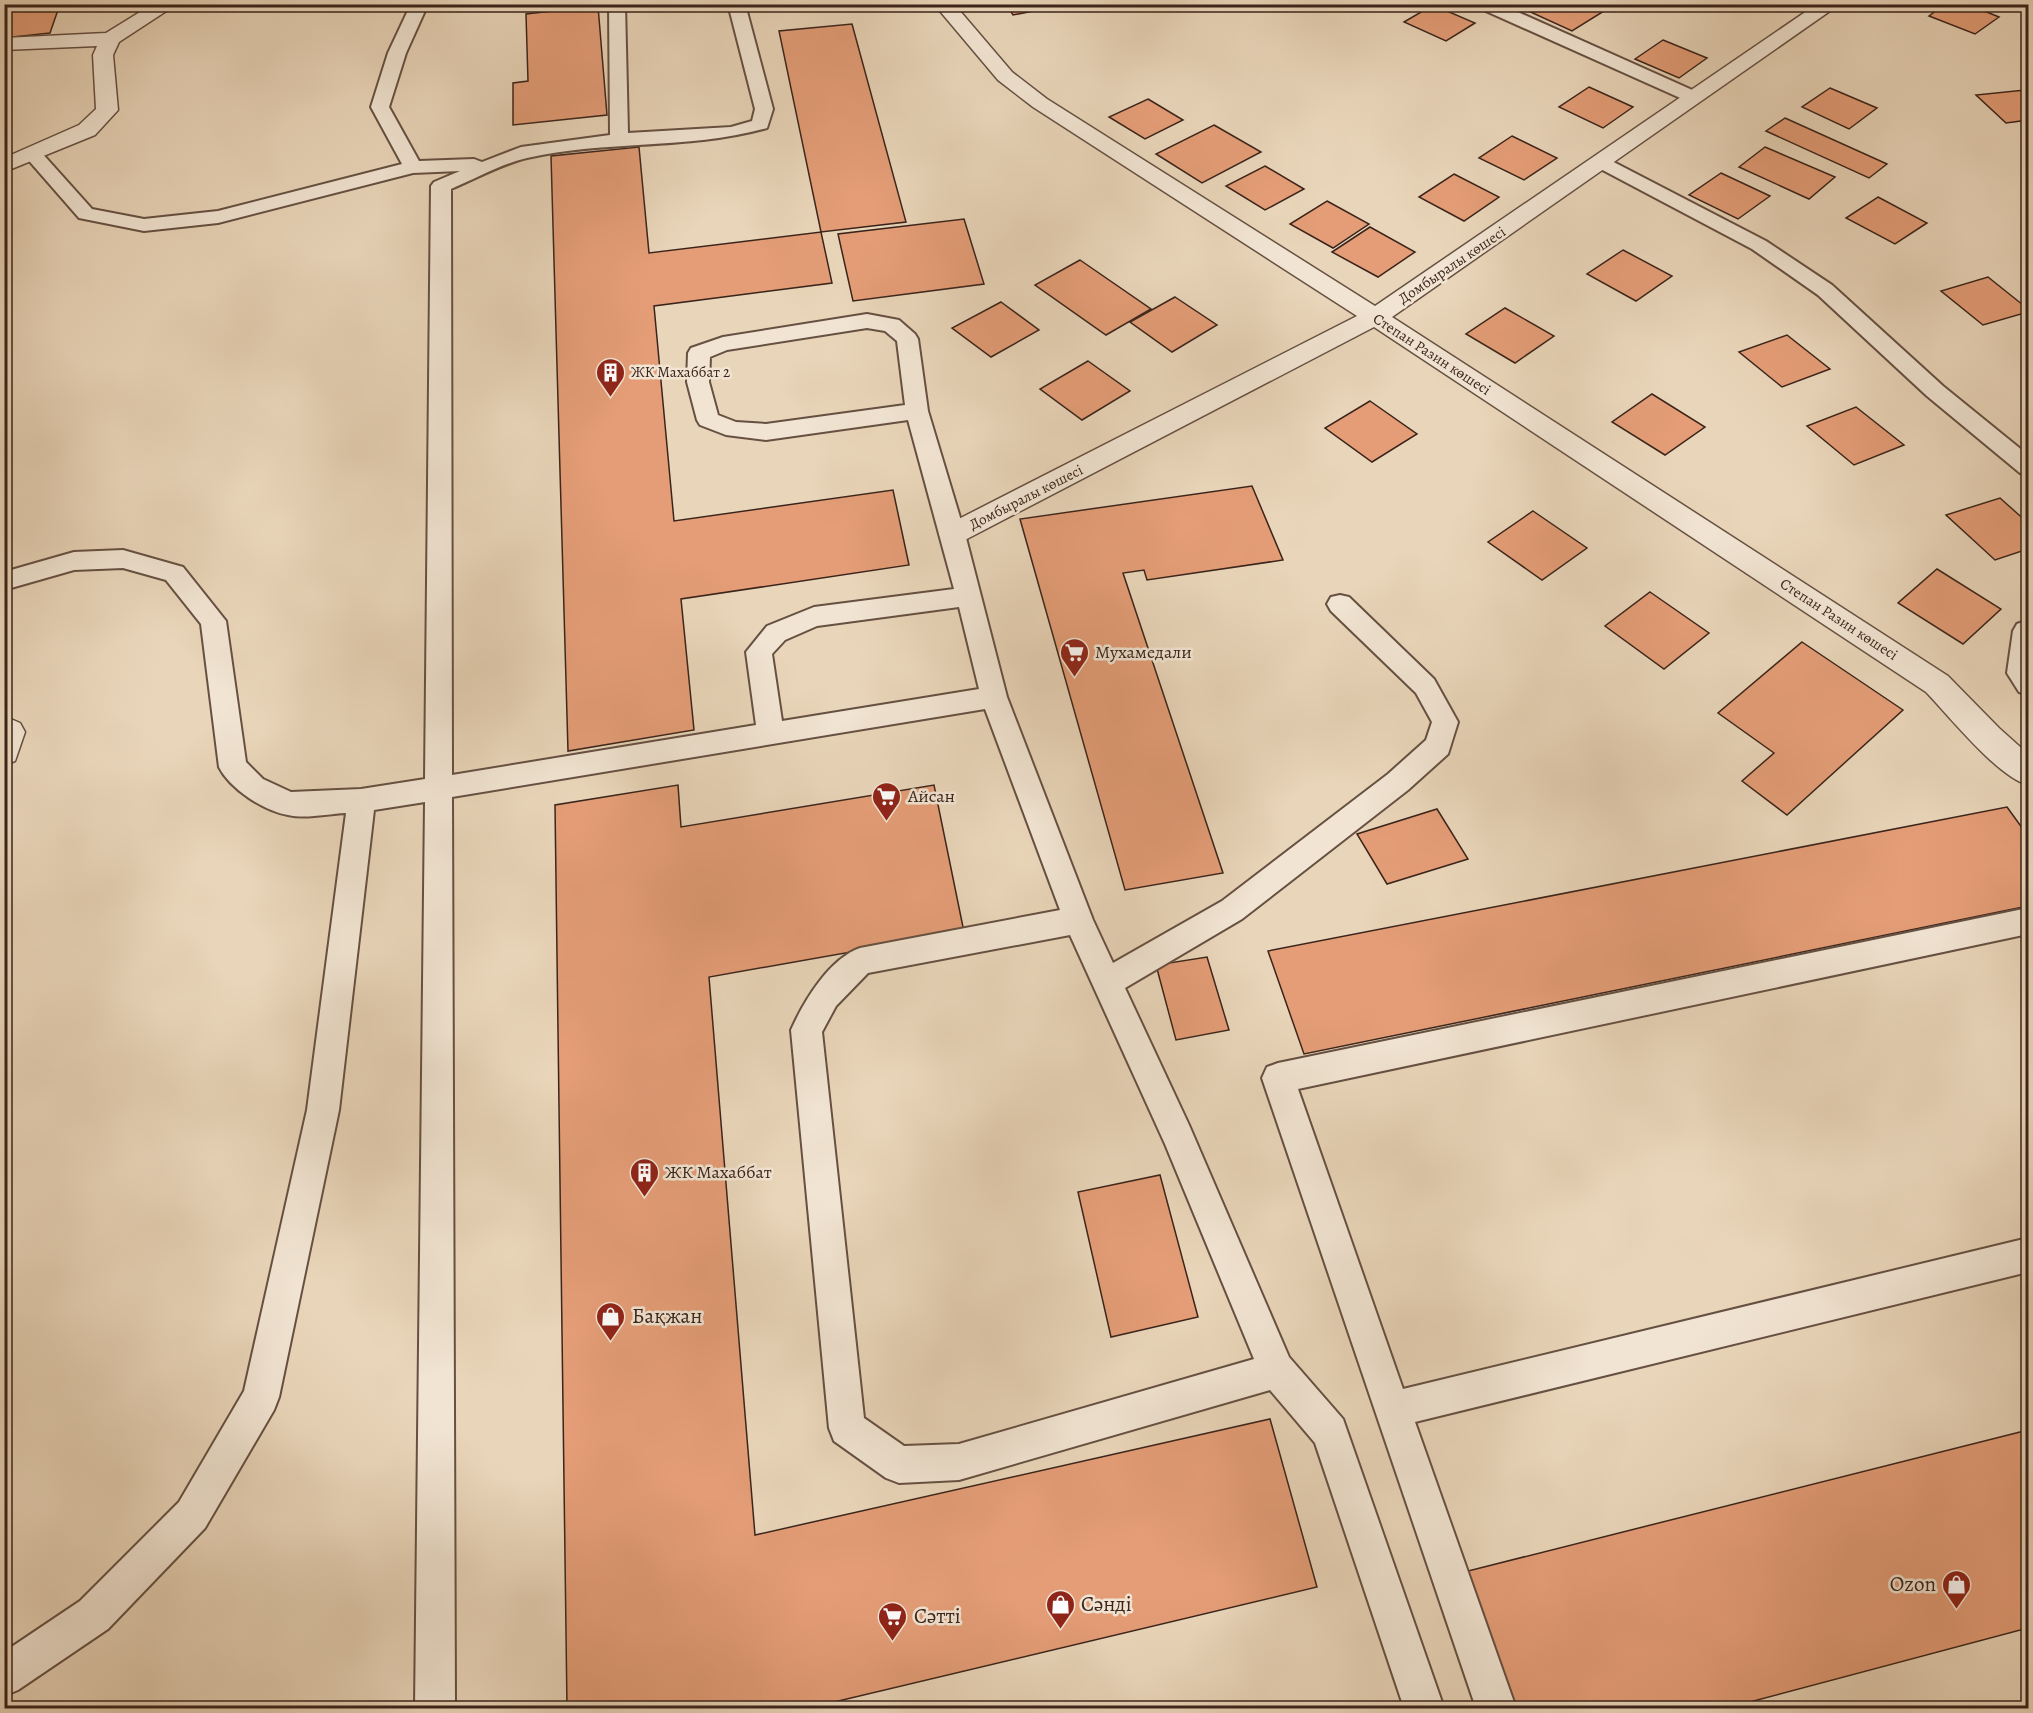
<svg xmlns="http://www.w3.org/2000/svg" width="2033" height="1713" font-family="Alegreya,serif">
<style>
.building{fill:#e49d77;stroke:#3a241b;stroke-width:1.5}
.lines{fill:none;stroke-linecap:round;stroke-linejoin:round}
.service-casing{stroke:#665042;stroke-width:4}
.minor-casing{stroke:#665042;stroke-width:3}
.service{fill:#f1e4d2;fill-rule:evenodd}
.minor{fill:#f1e4d2;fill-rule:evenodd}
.labels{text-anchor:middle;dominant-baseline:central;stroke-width:5;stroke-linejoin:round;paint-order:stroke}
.far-street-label{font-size:15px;fill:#3a241b;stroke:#f1e4d2}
.far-poi-label{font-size:15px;fill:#3a241b;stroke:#f1e4d2;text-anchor:start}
.poi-label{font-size:18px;fill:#3a241b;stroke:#f1e4d2;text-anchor:start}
.near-poi-label{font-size:21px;fill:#3a241b;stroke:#f1e4d2;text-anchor:start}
</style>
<rect width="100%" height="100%" fill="#e9d5b9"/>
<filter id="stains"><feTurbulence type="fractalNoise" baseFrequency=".00333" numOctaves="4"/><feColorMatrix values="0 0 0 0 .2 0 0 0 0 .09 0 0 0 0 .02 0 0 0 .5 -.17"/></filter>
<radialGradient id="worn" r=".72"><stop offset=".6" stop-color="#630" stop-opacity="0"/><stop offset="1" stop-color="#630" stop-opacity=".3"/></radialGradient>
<!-- building -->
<g class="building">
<polygon points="4,4 60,4 50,33 4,38"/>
<polygon points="1006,4 1058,4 1059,6 1013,15"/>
<polygon points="1537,4 1608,4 1612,6 1572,31 1526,10"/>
<polygon points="1945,4 1967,4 1999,17 1975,34 1929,16"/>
<polygon points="1433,5 1475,23 1446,41 1404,22"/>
<polygon points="598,6 607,115 513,125 513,83 528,81 526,14"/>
<polygon points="852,24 906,222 821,232 779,31"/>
<polygon points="1663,40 1707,58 1679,78 1635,59"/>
<polygon points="1589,87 1633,107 1603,128 1559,107"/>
<polygon points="1830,88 1877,108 1849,129 1802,107"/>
<polygon points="2025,90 2028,93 2028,120 2006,123 1976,95"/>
<polygon points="1148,99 1183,120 1145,139 1109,117"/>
<polygon points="1785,118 1887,164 1869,178 1766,131"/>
<polygon points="1214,125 1261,152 1202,183 1156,154"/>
<polygon points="1512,136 1557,158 1524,180 1479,158"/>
<polygon points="639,147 649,253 821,232 832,283 654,306 674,521 893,490 909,565 681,599 694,730 568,751 551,156"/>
<polygon points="1765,147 1835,177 1809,199 1739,167"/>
<polygon points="1265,166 1304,189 1265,210 1226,186"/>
<polygon points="1721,173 1770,196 1738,219 1689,195"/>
<polygon points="1454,174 1499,197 1464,221 1419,197"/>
<polygon points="1878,197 1927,223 1895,244 1846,218"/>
<polygon points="1327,201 1369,224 1333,248 1290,224"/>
<polygon points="964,219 984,284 853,301 838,234"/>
<polygon points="1370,227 1415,252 1378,277 1332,252"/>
<polygon points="1623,250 1672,276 1636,301 1587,274"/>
<polygon points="1080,260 1151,309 1106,335 1035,285"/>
<polygon points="1988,277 2028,309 2028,312 1983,325 1941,291"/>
<polygon points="1175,297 1217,325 1172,352 1130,322"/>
<polygon points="1001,302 1039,330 991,357 952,328"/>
<polygon points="1505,308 1554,336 1515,363 1466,334"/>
<polygon points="1787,335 1830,369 1782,387 1739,352"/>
<polygon points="1088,361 1130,391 1082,420 1040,389"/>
<polygon points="1652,394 1705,427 1665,455 1612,422"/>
<polygon points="1370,401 1417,434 1372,462 1325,428"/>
<polygon points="1856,407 1904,445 1854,465 1807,426"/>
<polygon points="1252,486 1283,560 1147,580 1144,570 1123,573 1223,873 1125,890 1020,519"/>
<polygon points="2000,498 2028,523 2028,549 1995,560 1946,515"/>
<polygon points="1533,511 1587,548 1542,580 1488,542"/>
<polygon points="1937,569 2001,609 1963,644 1898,603"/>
<polygon points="1650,592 1709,633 1664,669 1605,626"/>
<polygon points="1802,642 1903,710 1787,815 1742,781 1774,753 1718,713"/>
<polygon points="678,785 681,827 934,785 964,932 709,977 755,1535 1270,1419 1317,1587 809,1708 567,1708 555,805"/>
<polygon points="2007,807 2028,836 2028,906 1304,1054 1268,951"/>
<polygon points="1437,809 1468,859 1387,884 1357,834"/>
<polygon points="1207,957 1229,1030 1176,1040 1156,965"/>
<polygon points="1160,1175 1198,1317 1111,1337 1078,1192"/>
<polygon points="2028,1430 2028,1628 1727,1708 1515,1708 1468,1571"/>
</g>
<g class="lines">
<defs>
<g id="service">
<path d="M411,4H428L406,53L389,107L419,161L474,159L482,162L521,147L610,135L609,4H625L628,133L731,127L752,121L755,109L728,4H745L773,109L767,128C689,150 606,140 527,158C501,164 475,179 451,189L452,775L756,725L746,652L767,626L814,607L954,589L908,420L766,440L726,435L700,425L697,420L687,382L688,353L691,348L723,337L867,314L899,320L915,334L918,339L928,411L965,534L1007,697L1093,920L1113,963L1222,901L1388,774L1426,740L1432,722L1416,693L1331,611L1327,604L1331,597L1340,595L1349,597L1434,679L1458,722L1448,754L1408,790L1242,919L1125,988L1189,1125L1289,1357L1343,1419L1444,1708H1404L1315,1443L1270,1390L959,1480L899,1483L886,1478L834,1441L829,1428L791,1030C804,1001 829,959 860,948L1060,910L985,709L452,797L455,1708H415L425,802L374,810L339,1110L279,1397L274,1410L205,1528L108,1629L18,1690L4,1696V1652L80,1601L179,1502L244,1391L307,1110L346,813C328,814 305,819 288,815C264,811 230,789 219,767L201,624L166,580L123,568L74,570L4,590V572L74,552L123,550L183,567L226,621L246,762L263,779L291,792L361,789L425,779L431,186L434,182L460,171L413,173L218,223L144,231L79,218L24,155L26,151H40L92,209L144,219L218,211L402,164L371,107L388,53ZM867,328L885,331L897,341L905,405L766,424L736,422L718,415L709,382L710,357L727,350ZM959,607L979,689L782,721L772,654L785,640L817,626ZM1070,935L1165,1144L1254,1359L959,1444L904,1446L864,1418L822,1032L836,1006L868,973Z"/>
<polygon points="1477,4 1500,4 1699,93 1702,97 1699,101 1687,101 1479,8"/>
<polygon points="1602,156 1766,241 1832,285 1943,386 2028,455 2028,475 2020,473 1927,396 1818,295 1752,249 1595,166 1593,162 1595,158"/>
<polygon points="2028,620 2028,695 2019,692 2007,673 2013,631 2017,624"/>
<polygon points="2028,908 2028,934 1298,1089 1403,1389 2028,1238 2028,1272 1415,1422 1516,1708 1476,1708 1262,1078 1267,1067 1278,1063"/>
</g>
<g id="minor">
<polygon points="153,4 177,4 119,42 113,55 118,110 95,135 4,172 4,158 79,125 96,109 93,55 97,46 4,50 4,38 106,33"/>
<path d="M934,4H954L1012,72L1047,99L1375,306L1817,4H1840L1392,317L1948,676L1999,728L2028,754V785C1998,777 1949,716 1926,692L1374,327L963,541L953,544L943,541L939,534L943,527L1357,316L1033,107L998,80Z"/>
<polygon points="4,716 20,723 25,732 15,761 4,765"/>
</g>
</defs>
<!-- service casing -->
<use href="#service" class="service-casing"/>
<!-- minor casing -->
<use href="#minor" class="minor-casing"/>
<!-- service -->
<use href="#service" class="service"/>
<!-- minor -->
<use href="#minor" class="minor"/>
</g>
<!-- icons -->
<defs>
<symbol id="building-pin" viewBox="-11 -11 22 30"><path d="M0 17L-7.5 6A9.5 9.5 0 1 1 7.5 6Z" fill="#8f2418" stroke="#f1e4d2"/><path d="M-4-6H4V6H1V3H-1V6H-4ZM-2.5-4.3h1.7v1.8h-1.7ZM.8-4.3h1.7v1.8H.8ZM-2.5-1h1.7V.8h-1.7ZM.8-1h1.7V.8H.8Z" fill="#fff"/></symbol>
<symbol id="supermarket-pin" viewBox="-11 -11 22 30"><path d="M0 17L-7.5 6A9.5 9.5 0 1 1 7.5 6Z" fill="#8f2418" stroke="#f1e4d2"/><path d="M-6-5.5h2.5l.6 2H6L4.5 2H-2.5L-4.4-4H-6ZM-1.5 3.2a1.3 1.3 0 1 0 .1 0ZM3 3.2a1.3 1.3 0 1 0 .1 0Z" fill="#fff"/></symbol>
<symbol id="shop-pin" viewBox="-11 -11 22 30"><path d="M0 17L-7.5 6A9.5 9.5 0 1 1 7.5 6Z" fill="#8f2418" stroke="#f1e4d2"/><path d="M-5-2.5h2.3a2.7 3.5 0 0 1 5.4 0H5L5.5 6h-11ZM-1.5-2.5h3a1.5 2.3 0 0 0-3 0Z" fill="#fff"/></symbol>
</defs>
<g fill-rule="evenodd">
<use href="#building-pin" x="594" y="356" width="33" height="45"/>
<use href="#supermarket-pin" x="1058" y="636" width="33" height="45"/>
<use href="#supermarket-pin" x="870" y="780" width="33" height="45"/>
<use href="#building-pin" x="628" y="1156" width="33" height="45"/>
<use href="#shop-pin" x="594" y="1300" width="33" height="45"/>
<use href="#shop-pin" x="1940" y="1568" width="33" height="45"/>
<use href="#shop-pin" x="1044" y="1588" width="33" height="45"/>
<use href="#supermarket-pin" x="876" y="1600" width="33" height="45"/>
</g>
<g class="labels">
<!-- far-street labels -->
<g class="far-street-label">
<text transform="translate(1452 265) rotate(-34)">Домбыралы көшесі</text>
<text transform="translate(1432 354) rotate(33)">Степан Разин көшесі</text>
<text transform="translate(1026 497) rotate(-27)">Домбыралы көшесі</text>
<text transform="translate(1839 619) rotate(33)">Степан Разин көшесі</text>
</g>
<!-- far-poi labels -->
<g class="far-poi-label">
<text x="631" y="372">ЖК Махаббат 2</text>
</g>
<!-- poi labels -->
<g class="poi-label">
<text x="1095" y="652">Мухамедали</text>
<text x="908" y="796">Айсан</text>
<text x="665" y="1172">ЖК Махаббат</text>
</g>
<!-- near-poi labels -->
<g class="near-poi-label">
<text x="632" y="1316">Бақжан</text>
<text x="1936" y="1584" text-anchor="end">Ozon</text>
<text x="1081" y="1604">Сәнді</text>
<text x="914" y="1616">Сәтті</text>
</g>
</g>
<!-- margin -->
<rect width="2033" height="1713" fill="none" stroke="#e9d5b9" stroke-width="24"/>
<rect x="6" y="6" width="2021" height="1701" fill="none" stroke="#3a241b" stroke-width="3"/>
<rect x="12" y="12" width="2009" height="1689" fill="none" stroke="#3a241b" stroke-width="1.5"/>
<rect width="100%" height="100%" filter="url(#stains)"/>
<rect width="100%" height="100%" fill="url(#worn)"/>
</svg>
